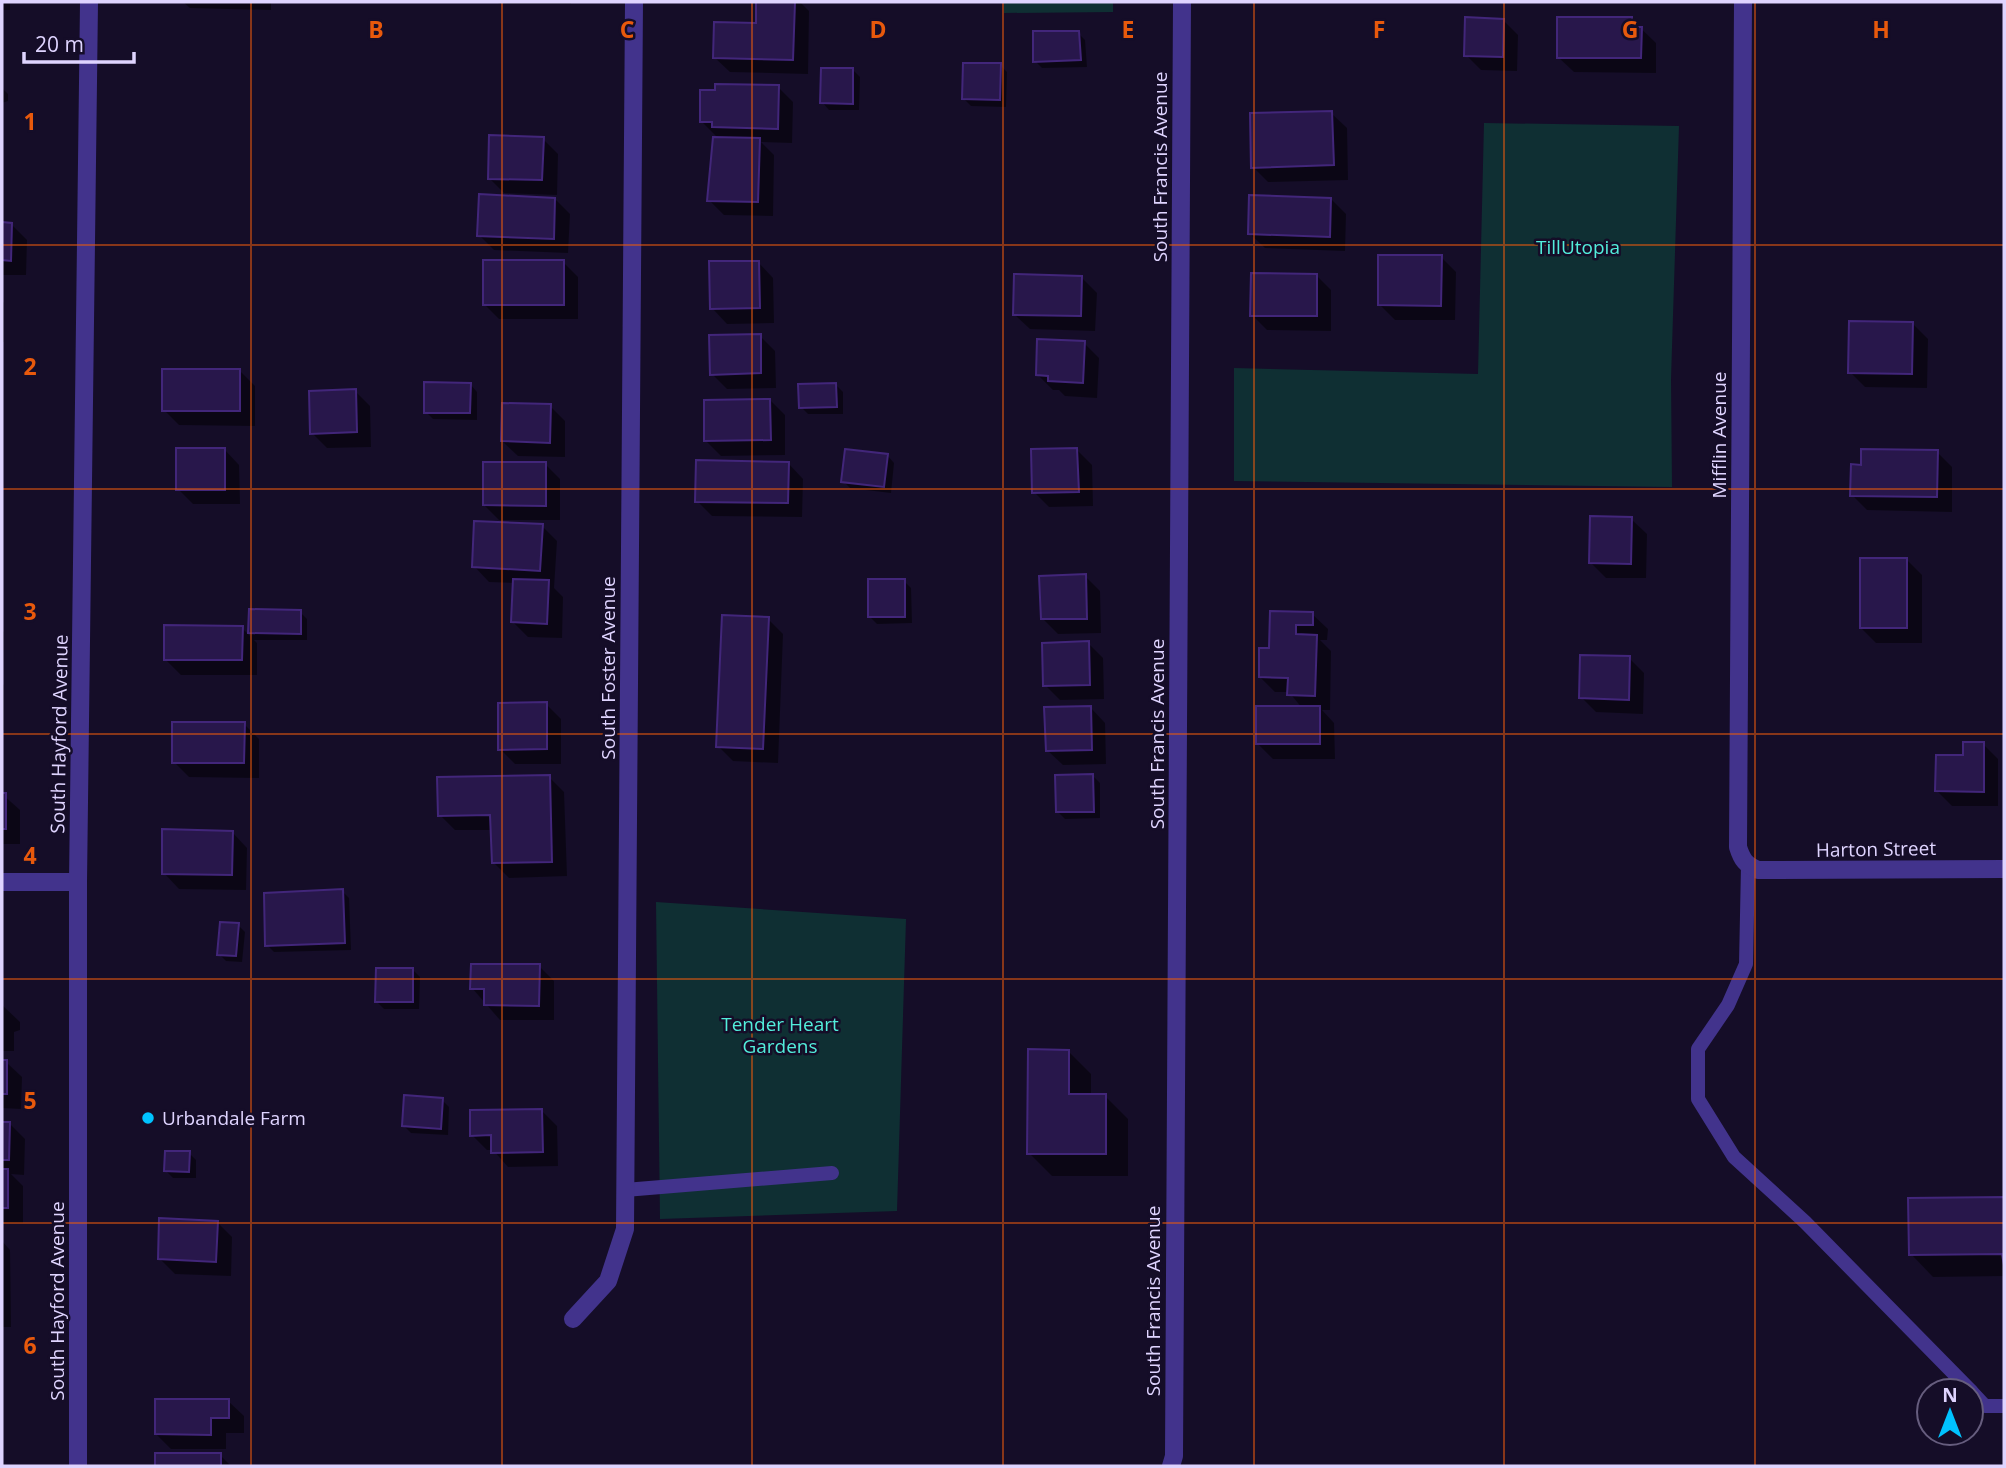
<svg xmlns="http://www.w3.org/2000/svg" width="2006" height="1468" font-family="'Open Sans',sans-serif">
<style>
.green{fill:#0f2f33}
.shadow{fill:#0007}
.building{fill:#28174b;stroke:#42267a;stroke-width:2}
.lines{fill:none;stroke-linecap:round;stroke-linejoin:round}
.lane{stroke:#42338c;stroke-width:14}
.street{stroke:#42338c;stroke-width:18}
.grid{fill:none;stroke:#e8590c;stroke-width:2;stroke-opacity:0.55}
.poi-dot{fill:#00c3ff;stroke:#150d28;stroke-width:2.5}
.labels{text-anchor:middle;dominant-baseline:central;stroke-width:5;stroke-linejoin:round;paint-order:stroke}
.street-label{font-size:19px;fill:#dfd4ff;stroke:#150d28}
.park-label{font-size:19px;fill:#52eddb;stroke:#150d28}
.poi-label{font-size:19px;fill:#dfd4ff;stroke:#150d28;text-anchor:start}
.grid-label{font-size:23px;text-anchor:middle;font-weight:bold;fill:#e8590c;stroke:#150d28;stroke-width:5;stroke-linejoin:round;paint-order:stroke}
</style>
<rect width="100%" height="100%" fill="#150d28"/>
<!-- green -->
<g class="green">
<polygon points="1004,2 1113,2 1113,12 1004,13"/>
<polygon points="1484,123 1679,126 1671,379 1672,487 1234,481 1234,368 1478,374"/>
<polygon points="656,902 906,919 897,1211 660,1219"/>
</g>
<!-- shadow -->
<g class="shadow">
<rect x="2" y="2" width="8" height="8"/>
<polygon points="183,2 271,2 271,10 190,8"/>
<polygon points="497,2 571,2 571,4 499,4"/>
<polygon points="758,2 800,2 809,11 808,74 730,72 714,57 757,25"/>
<polygon points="1611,2 1654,2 1653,3"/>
<polygon points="1631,19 1656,43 1656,73 1574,72 1558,57"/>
<polygon points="1503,20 1518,35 1517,71 1481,70 1466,55"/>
<polygon points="1078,33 1085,40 1087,67 1042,68 1035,61"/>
<polygon points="1000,65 1007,72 1006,107 971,106 964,99"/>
<polygon points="852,69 860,77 859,110 829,110 822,102"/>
<polygon points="778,87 793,102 792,143 761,142 774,155 773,216 724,215 709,200 719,139 701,121"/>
<polygon points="2,88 8,94 8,101 2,103"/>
<polygon points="1331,113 1347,128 1348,180 1268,182 1253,167"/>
<polygon points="543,139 558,154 557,195 504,193 489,178"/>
<polygon points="555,199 570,214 568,253 494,250 479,235"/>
<polygon points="1331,199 1346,214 1345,251 1265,248 1249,233"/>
<polygon points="2,224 11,224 27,240 26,275 2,275"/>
<polygon points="1441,257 1456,272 1455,320 1395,320 1380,305"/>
<polygon points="563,262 578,277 578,319 499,319 484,304"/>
<polygon points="758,262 773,278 774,323 727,324 712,308"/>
<polygon points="1316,275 1331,290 1331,331 1267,330 1252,315"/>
<polygon points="1082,278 1097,293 1095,331 1030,329 1014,314"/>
<polygon points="2,300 4,303 4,342 2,342"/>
<polygon points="1913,324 1928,339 1927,388 1865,387 1850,372"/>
<polygon points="760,336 775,351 776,388 727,389 712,374"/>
<polygon points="1084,343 1099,358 1097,398 1065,396 1059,390 1053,390 1038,375"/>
<polygon points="240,371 255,386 255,426 179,425 164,410"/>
<polygon points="470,384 477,392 477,420 433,419 426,412"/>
<polygon points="836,385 843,392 843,414 808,414 801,407"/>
<polygon points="355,391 370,406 371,447 327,448 312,433"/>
<polygon points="770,400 785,415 785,455 721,456 706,441"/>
<polygon points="550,406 565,421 565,457 518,456 502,441"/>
<polygon points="224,449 239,465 240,504 193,504 178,489"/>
<polygon points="1077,450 1092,465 1093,506 1049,507 1034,492"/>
<polygon points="1937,452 1952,467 1952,512 1867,510 1852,495 1863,467"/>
<polygon points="887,455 894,463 891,493 850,488 843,481"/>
<polygon points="788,463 803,479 802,517 712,516 697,501"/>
<polygon points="545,464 560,479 560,520 499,520 484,505"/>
<polygon points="1631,519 1647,534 1646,578 1606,578 1591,563"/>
<polygon points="542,526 557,541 554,588 563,597 562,638 528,637 513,622 515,583 489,582 474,566"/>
<polygon points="1907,560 1922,575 1922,643 1876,643 1861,628"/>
<polygon points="1085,576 1100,591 1101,633 1058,634 1042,618"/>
<polygon points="904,581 911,588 912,623 877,624 870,617"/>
<polygon points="250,611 300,612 307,619 307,640 254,640 257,643 257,675 181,675 166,660 242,628 250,636"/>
<polygon points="1272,613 1312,614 1328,629 1327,640 1320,640 1331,651 1330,710 1322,710 1334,723 1335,759 1273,759 1258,744 1302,708 1289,692 1275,692 1260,677 1271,650"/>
<polygon points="768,619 783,634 778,763 733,761 718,746"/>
<polygon points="2,630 4,632 3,675 2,675"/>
<polygon points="1088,643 1103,658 1104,699 1060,700 1045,685"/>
<polygon points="1629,658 1644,673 1643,714 1596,712 1581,697"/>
<polygon points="2,683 4,685 4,730 2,730"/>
<polygon points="546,704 561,719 561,764 515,764 500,749"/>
<polygon points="1090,707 1105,723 1106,764 1063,765 1047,750"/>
<polygon points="244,724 259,739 259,778 189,777 174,762"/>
<polygon points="1983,744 1998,759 1998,806 1952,806 1937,791 1964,756"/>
<polygon points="1092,775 1100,783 1100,818 1065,819 1058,812"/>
<polygon points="549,777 564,792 567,876 509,878 493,862 492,830 455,830 440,815"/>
<polygon points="2,794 20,810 20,844 2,844"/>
<polygon points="232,832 247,848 246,890 179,889 164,873"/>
<polygon points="342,891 349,898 351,950 274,952 267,945"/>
<polygon points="238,925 245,932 242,962 226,961 219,954"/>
<polygon points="539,966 554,981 554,1020 500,1020 472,988"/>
<polygon points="413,970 420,977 419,1009 384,1009 377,1002"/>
<polygon points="2,1005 20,1022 20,1030 14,1032 14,1051 2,1051"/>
<polygon points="1068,1051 1091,1074 1091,1096 1105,1096 1128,1119 1128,1176 1052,1176 1029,1153"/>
<polygon points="2,1062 6,1062 22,1077 21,1109 2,1108"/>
<polygon points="442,1100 449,1107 448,1135 411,1133 403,1125"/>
<polygon points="542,1111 557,1126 558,1166 508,1167 493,1150 487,1150 472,1135"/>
<polygon points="2,1123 10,1124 25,1139 24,1175 11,1174 23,1186 23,1223 2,1223"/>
<polygon points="189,1153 196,1160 196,1178 173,1178 166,1171"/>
<polygon points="2004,1199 2004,1276 1933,1277 1911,1254 1910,1200"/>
<polygon points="217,1222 232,1237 231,1276 175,1274 159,1258"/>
<polygon points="2,1241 10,1250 11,1327 2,1327"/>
<polygon points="228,1401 244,1416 244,1433 226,1433 226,1449 171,1449 156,1434"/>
<polygon points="157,1455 220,1455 231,1466 157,1466"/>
</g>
<!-- building -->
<g class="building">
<polygon points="756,2 795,2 793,60 713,58 714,22 756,23"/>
<polygon points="1465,17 1504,19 1503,57 1464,56"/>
<polygon points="1557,17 1632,17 1632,27 1642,27 1641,58 1557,58"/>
<polygon points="1033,31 1079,31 1081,60 1033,62"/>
<polygon points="963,63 1001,63 1000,100 962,99"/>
<polygon points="821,68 853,68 853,104 820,103"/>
<polygon points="715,84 779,85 778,129 712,127 712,122 700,122 700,90 715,90"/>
<polygon points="1332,111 1334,165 1251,168 1250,113"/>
<polygon points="489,135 544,137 542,180 488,179"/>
<polygon points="713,137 760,138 758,202 707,201"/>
<polygon points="479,194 555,198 554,239 477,236"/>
<polygon points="1249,195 1331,198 1330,237 1248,234"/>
<polygon points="2,222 12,223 11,261 2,260"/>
<polygon points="1378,255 1442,255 1441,306 1378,305"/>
<rect x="483" y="260" width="81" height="45"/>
<polygon points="709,261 759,261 760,308 710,309"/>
<polygon points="1251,273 1317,274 1317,316 1250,316"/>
<polygon points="1014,274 1082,276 1081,316 1013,315"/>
<polygon points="1849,321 1913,322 1912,374 1848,373"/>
<polygon points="761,334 761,373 710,375 709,335"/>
<polygon points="1037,339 1085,341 1083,383 1048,381 1048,376 1036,375"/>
<rect x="162" y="369" width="78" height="42"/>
<polygon points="424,382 471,383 470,413 424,413"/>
<polygon points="836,383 837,407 799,408 798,384"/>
<polygon points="356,389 357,432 310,434 309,391"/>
<polygon points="770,399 771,440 704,441 704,400"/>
<polygon points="502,403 551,404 550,443 501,441"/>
<rect x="176" y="448" width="49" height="42"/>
<polygon points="1077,448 1079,492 1032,493 1031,449"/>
<polygon points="845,449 888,454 884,487 841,482"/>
<polygon points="1861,449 1938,450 1937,497 1850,496 1851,464 1861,465"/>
<polygon points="696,460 789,462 788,503 695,502"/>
<polygon points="483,462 546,462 546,506 483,505"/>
<polygon points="1590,516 1632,517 1631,564 1589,563"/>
<polygon points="474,521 543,524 540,571 472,567"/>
<rect x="1860" y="558" width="47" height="70"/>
<polygon points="1086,574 1087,619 1041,619 1039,576"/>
<polygon points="513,579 549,580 547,624 511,622"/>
<rect x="868" y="579" width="37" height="38"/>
<polygon points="249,609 301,610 301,634 248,633"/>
<polygon points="1270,611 1313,612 1313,625 1296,625 1296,634 1317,635 1315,696 1287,695 1288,678 1259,677 1259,648 1269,648"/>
<polygon points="722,615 769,617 763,749 716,747"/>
<polygon points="164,625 243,626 242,660 164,660"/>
<polygon points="1089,641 1090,685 1043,686 1042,643"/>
<polygon points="1580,655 1630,656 1629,700 1579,698"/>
<polygon points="547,702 547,749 498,750 498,703"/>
<polygon points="1091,706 1092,750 1046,751 1044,707"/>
<rect x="1256" y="706" width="64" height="38"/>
<polygon points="172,722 245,722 244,763 172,763"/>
<polygon points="1963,742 1984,742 1984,792 1935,791 1936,755 1963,755"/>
<polygon points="1093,774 1094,812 1056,812 1055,775"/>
<polygon points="550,775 552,862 492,863 490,815 438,816 437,777"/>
<rect x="2" y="793" width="4" height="36"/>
<polygon points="162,829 233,831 232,875 162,874"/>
<polygon points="343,889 345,943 265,946 264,893"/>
<polygon points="220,922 239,923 236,956 217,955"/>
<polygon points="471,964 540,964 539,1006 484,1005 484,989 470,989"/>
<polygon points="376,968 413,968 413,1002 375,1002"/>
<polygon points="1028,1049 1069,1050 1069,1094 1106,1094 1106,1154 1027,1154"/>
<rect x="2" y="1060" width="5" height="34"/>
<polygon points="404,1095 443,1098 441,1129 402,1126"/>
<polygon points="542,1109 543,1152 491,1153 491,1135 470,1136 470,1110"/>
<polygon points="2,1122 10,1122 9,1160 2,1160"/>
<polygon points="165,1151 190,1151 189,1172 164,1171"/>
<rect x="2" y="1169" width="6" height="39"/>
<polygon points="2004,1197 2004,1265 2002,1254 1909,1255 1908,1198"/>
<polygon points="159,1218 218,1221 216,1262 158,1259"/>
<polygon points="155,1399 229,1399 229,1418 211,1418 211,1435 155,1434"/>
<rect x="155" y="1453" width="66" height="13"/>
</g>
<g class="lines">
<!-- lane -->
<g class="lane">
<polyline points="1748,866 1746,964 1728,1005 1698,1049 1698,1099 1734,1157 1805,1222 1971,1391"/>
<polyline points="625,1190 832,1173"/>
<polyline points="1971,1391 1985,1406 2004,1406"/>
</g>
<!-- street -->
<g class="street">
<path d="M1743,2L1738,847C1742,860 1746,865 1758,870L2004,869"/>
<polyline points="2,882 78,882"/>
<polyline points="573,1319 608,1281 625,1229 634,2"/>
<polyline points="78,1466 78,882 89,2"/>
<polyline points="1171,1466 1174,1456 1182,2"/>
</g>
</g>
<!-- grid -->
<path class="grid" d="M251,2V1466M502,2V1466M752,2V1466M1003,2V1466M1254,2V1466M1504,2V1466M1755,2V1466M2,245H2004M2,489H2004M2,734H2004M2,979H2004M2,1223H2004"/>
<!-- markers -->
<circle class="poi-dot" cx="148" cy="1118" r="7"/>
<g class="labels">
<!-- street labels -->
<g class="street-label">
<text transform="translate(1160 167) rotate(-90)">South Francis Avenue</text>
<text transform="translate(1719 435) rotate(-90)">Mifflin Avenue</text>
<text transform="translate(608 668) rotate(-90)">South Foster Avenue</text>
<text transform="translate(59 734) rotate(-89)">South Hayford Avenue</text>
<text transform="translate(1157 734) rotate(-90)">South Francis Avenue</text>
<text transform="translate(1876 849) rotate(-1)">Harton Street</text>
<text transform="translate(57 1301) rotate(-90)">South Hayford Avenue</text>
<text transform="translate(1153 1301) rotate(-90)">South Francis Avenue</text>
</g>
<!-- park labels -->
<g class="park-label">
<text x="1578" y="247">TillUtopia</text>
<text x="780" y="1024">Tender Heart<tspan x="780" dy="22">Gardens</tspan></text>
</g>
<!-- poi labels -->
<g class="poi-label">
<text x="162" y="1118">Urbandale Farm</text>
</g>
</g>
<g class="grid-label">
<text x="376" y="38">B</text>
<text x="627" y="38">C</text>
<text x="878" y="38">D</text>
<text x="1128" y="38">E</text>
<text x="1379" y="38">F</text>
<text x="1630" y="38">G</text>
<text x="1881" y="38">H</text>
<text x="30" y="130">1</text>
<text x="30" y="375">2</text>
<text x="30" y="620">3</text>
<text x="30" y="864">4</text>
<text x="30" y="1109">5</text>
<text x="30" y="1354">6</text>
</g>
<!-- border -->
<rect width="2006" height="1468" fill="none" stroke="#dfd4ff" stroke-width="7"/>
<!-- north arrow -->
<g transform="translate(1950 1412)"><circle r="33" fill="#150d28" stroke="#665d7e" stroke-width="2"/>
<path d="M0-5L12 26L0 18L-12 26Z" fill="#00c3ff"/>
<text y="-10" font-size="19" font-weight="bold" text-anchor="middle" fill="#dfd4ff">N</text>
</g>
<!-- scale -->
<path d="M24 52v10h110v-10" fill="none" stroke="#dfd4ff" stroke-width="3.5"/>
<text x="35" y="52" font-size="21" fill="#dfd4ff" stroke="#150d28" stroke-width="5" paint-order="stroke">20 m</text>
</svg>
